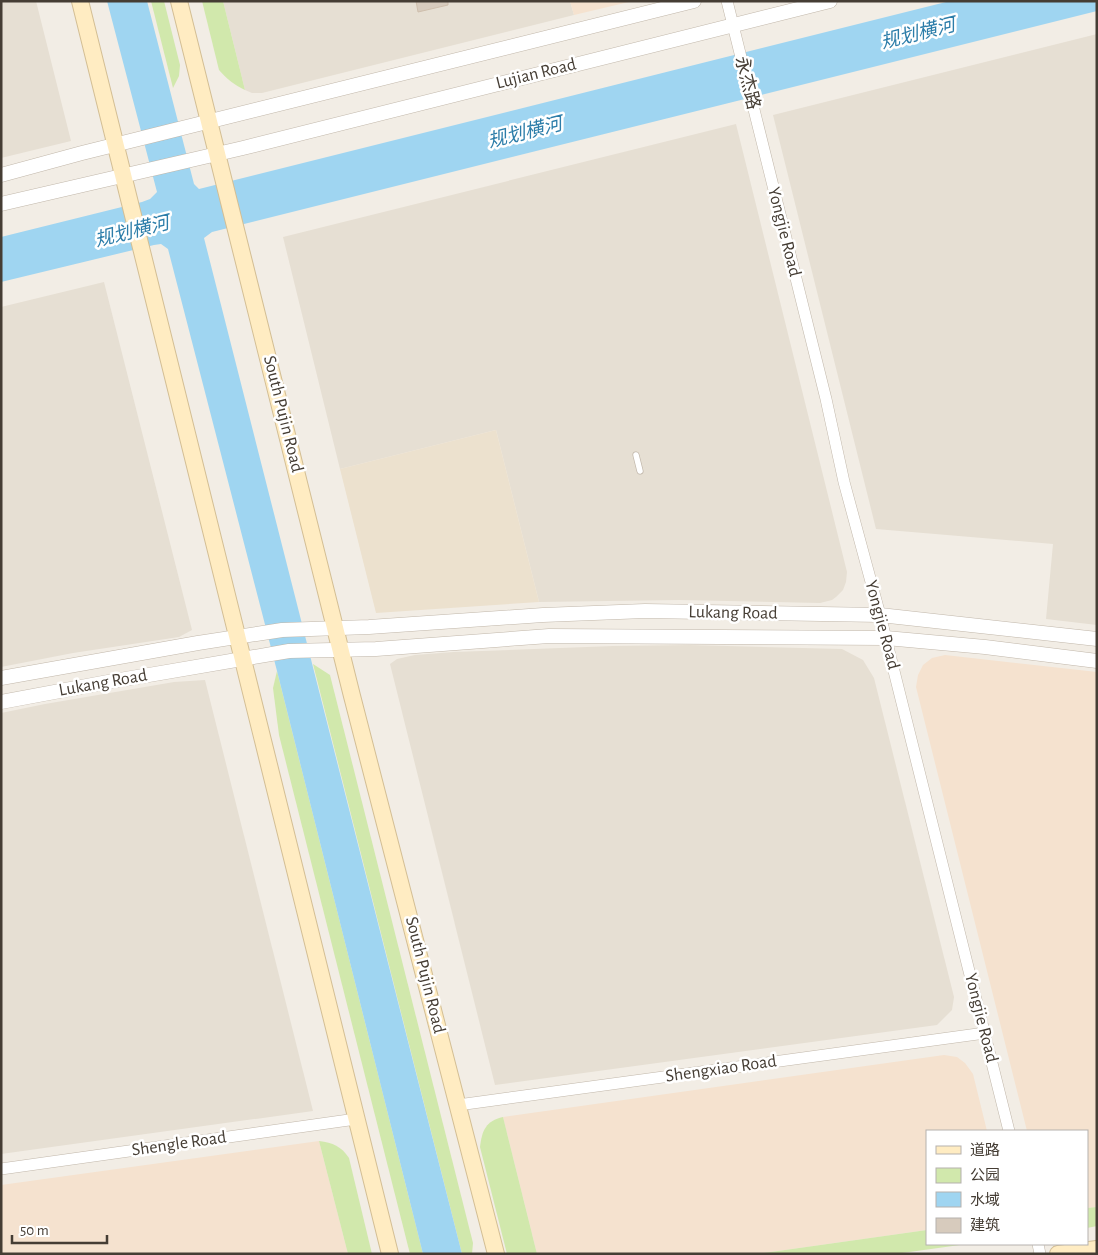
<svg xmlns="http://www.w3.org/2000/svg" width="1098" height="1255" font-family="'Alegreya Sans','Noto Sans SC',sans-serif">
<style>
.residential{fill:#e6dfd3}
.commercial{fill:#f5e2cf}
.education{fill:#ece1ce}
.green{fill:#d1e8ac}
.water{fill:#9fd5f1}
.building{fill:#d7cbbd;stroke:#cfbfad}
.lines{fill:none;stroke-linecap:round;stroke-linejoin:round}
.service-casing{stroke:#c1b7aa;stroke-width:7}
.minor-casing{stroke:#c1b7aa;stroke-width:12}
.tertiary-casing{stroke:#c1b7aa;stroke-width:15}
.secondary-casing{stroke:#d3be94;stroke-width:18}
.service{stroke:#fff;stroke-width:5.5}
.minor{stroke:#fff;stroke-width:11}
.tertiary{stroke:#fff;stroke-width:14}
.secondary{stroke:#ffecc2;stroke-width:16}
.labels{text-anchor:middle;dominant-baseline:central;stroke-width:5;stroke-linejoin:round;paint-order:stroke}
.street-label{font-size:18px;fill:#453d34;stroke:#fff}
.water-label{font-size:19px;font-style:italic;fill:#2c7da9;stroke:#fff}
</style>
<rect width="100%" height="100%" fill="#f2ede5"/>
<!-- residential -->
<g class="residential">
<polygon points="1,1 36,1 71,141 1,158"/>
<polygon points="223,1 570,1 574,15 262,93 252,93 245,90"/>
<polygon points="1097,34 1097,625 1046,619 1053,544 876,529 773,115"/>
<polygon points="736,124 847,572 846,582 843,590 836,597 832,600 820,603 679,600 539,602 496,430 340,469 283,237"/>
<polygon points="104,282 192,630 179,637 73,653 1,667 1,307"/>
<polygon points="690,645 842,649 863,660 874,678 954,997 952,1010 937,1025 495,1085 390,664 397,659 415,655 454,652 613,646"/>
<polygon points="205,680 313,1111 1,1154 1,713 45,704 174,682"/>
</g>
<!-- commercial -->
<g class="commercial">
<polygon points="570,1 633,1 574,15"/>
<polygon points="945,655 1097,672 1097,1207 1087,1208 1087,1131 1027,1131 916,687 918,675 923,665 932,658"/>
<polygon points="944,1055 957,1057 965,1063 973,1074 987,1131 927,1131 927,1230 756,1254 537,1254 503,1117"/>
<polygon points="319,1141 348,1254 1,1254 1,1185"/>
</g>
<!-- education -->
<polygon class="education" points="496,430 539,602 376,613 340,469"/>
<!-- green -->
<g class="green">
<polygon points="151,1 164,1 180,65 179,76 173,88"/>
<path d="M202,1H223L245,90C234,85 227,79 219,70Z"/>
<polygon points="313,664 330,675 473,1243 472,1254 462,1254"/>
<polygon points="277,671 423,1254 410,1254 279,735 273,688"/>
<path d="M503,1117L537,1254H507L480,1147C482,1130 486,1121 503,1117Z"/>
<path d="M319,1141C333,1143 341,1146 349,1158L372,1254H348Z"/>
<polygon points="1097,1207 1097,1226 1087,1228 1087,1208"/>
<polygon points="927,1230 927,1244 967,1244 895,1254 756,1254"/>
</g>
<!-- water -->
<polygon class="water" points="107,1 147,1 194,184 199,189 950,1 1097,1 1097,11 212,232 204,238 462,1254 423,1254 277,671 168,249 161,244 154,245 1,282 1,237 142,202 150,199 157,192"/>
<!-- building -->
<polygon class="building" points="416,1 448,1 448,5 418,12"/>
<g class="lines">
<defs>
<polyline id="service" points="636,455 640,471"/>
<g id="minor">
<polyline points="727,1 826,399 844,482 880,615 1009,1131"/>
<polyline points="458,1105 985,1033"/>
<polyline points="1,1169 356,1119"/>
<polyline points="1038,1244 1040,1254"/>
</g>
<g id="tertiary">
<polyline points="1,175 82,153 694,1"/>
<polyline points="1,204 243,148 830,1"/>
<polyline points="1,678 198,643 282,630 369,627 543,615 645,611 880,615 1097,639"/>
<polyline points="1,702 108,682 289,651 376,649 549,636 886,638 985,647 1097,661"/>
</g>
<g id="secondary">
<polyline points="80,1 390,1254"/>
<polyline points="179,1 352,696 496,1254"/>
<polyline points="1058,1254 1097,1249"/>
</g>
</defs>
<!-- service casing -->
<use href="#service" class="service-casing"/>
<!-- minor casing -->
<use href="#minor" class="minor-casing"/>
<!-- tertiary casing -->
<use href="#tertiary" class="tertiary-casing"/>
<!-- secondary casing -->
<use href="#secondary" class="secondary-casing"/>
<!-- service -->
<use href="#service" class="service"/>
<!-- minor -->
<use href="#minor" class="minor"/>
<!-- tertiary -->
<use href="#tertiary" class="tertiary"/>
<!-- secondary -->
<use href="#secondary" class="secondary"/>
</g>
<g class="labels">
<!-- street labels -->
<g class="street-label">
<text transform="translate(536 74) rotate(-14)">Lujian Road</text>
<text transform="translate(747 83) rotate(76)">永杰路</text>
<text transform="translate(784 232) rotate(76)">Yongjie Road</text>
<text transform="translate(283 414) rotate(76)">South Pujin Road</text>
<text transform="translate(733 613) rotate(1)">Lukang Road</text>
<text transform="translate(882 625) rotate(75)">Yongjie Road</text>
<text transform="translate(103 683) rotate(-10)">Lukang Road</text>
<text transform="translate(425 975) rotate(76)">South Pujin Road</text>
<text transform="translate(981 1018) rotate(76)">Yongjie Road</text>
<text transform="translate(721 1069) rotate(-8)">Shengxiao Road</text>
<text transform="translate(179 1144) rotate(-8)">Shengle Road</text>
</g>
<!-- water labels -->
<g class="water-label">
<text transform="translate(918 34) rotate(-14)">规划横河</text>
<text transform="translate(525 133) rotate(-14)">规划横河</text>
<text transform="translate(132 232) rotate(-14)">规划横河</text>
</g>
</g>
<!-- border -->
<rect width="1098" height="1255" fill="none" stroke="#453d34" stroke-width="5"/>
<!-- legend -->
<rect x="926" y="1130" width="162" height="115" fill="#ffffff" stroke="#b5b1ae"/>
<rect x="936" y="1146" width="25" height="8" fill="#ffecc2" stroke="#b5b1ae"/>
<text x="970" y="1155" font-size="15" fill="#453d34">道路</text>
<rect x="936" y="1168" width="25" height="15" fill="#d1e8ac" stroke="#b5b1ae"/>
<text x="970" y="1180" font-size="15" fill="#453d34">公园</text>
<rect x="936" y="1192" width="25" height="15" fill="#9fd5f1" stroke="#b5b1ae"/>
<text x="970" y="1205" font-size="15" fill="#453d34">水域</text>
<rect x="936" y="1218" width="25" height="15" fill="#d7cbbd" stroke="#b5b1ae"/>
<text x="970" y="1230" font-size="15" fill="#453d34">建筑</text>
<!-- scale -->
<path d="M12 1235v8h95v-8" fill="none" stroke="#453d34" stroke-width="2.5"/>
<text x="20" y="1235" font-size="15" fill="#453d34" stroke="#ffffff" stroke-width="4" paint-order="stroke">50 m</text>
</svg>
